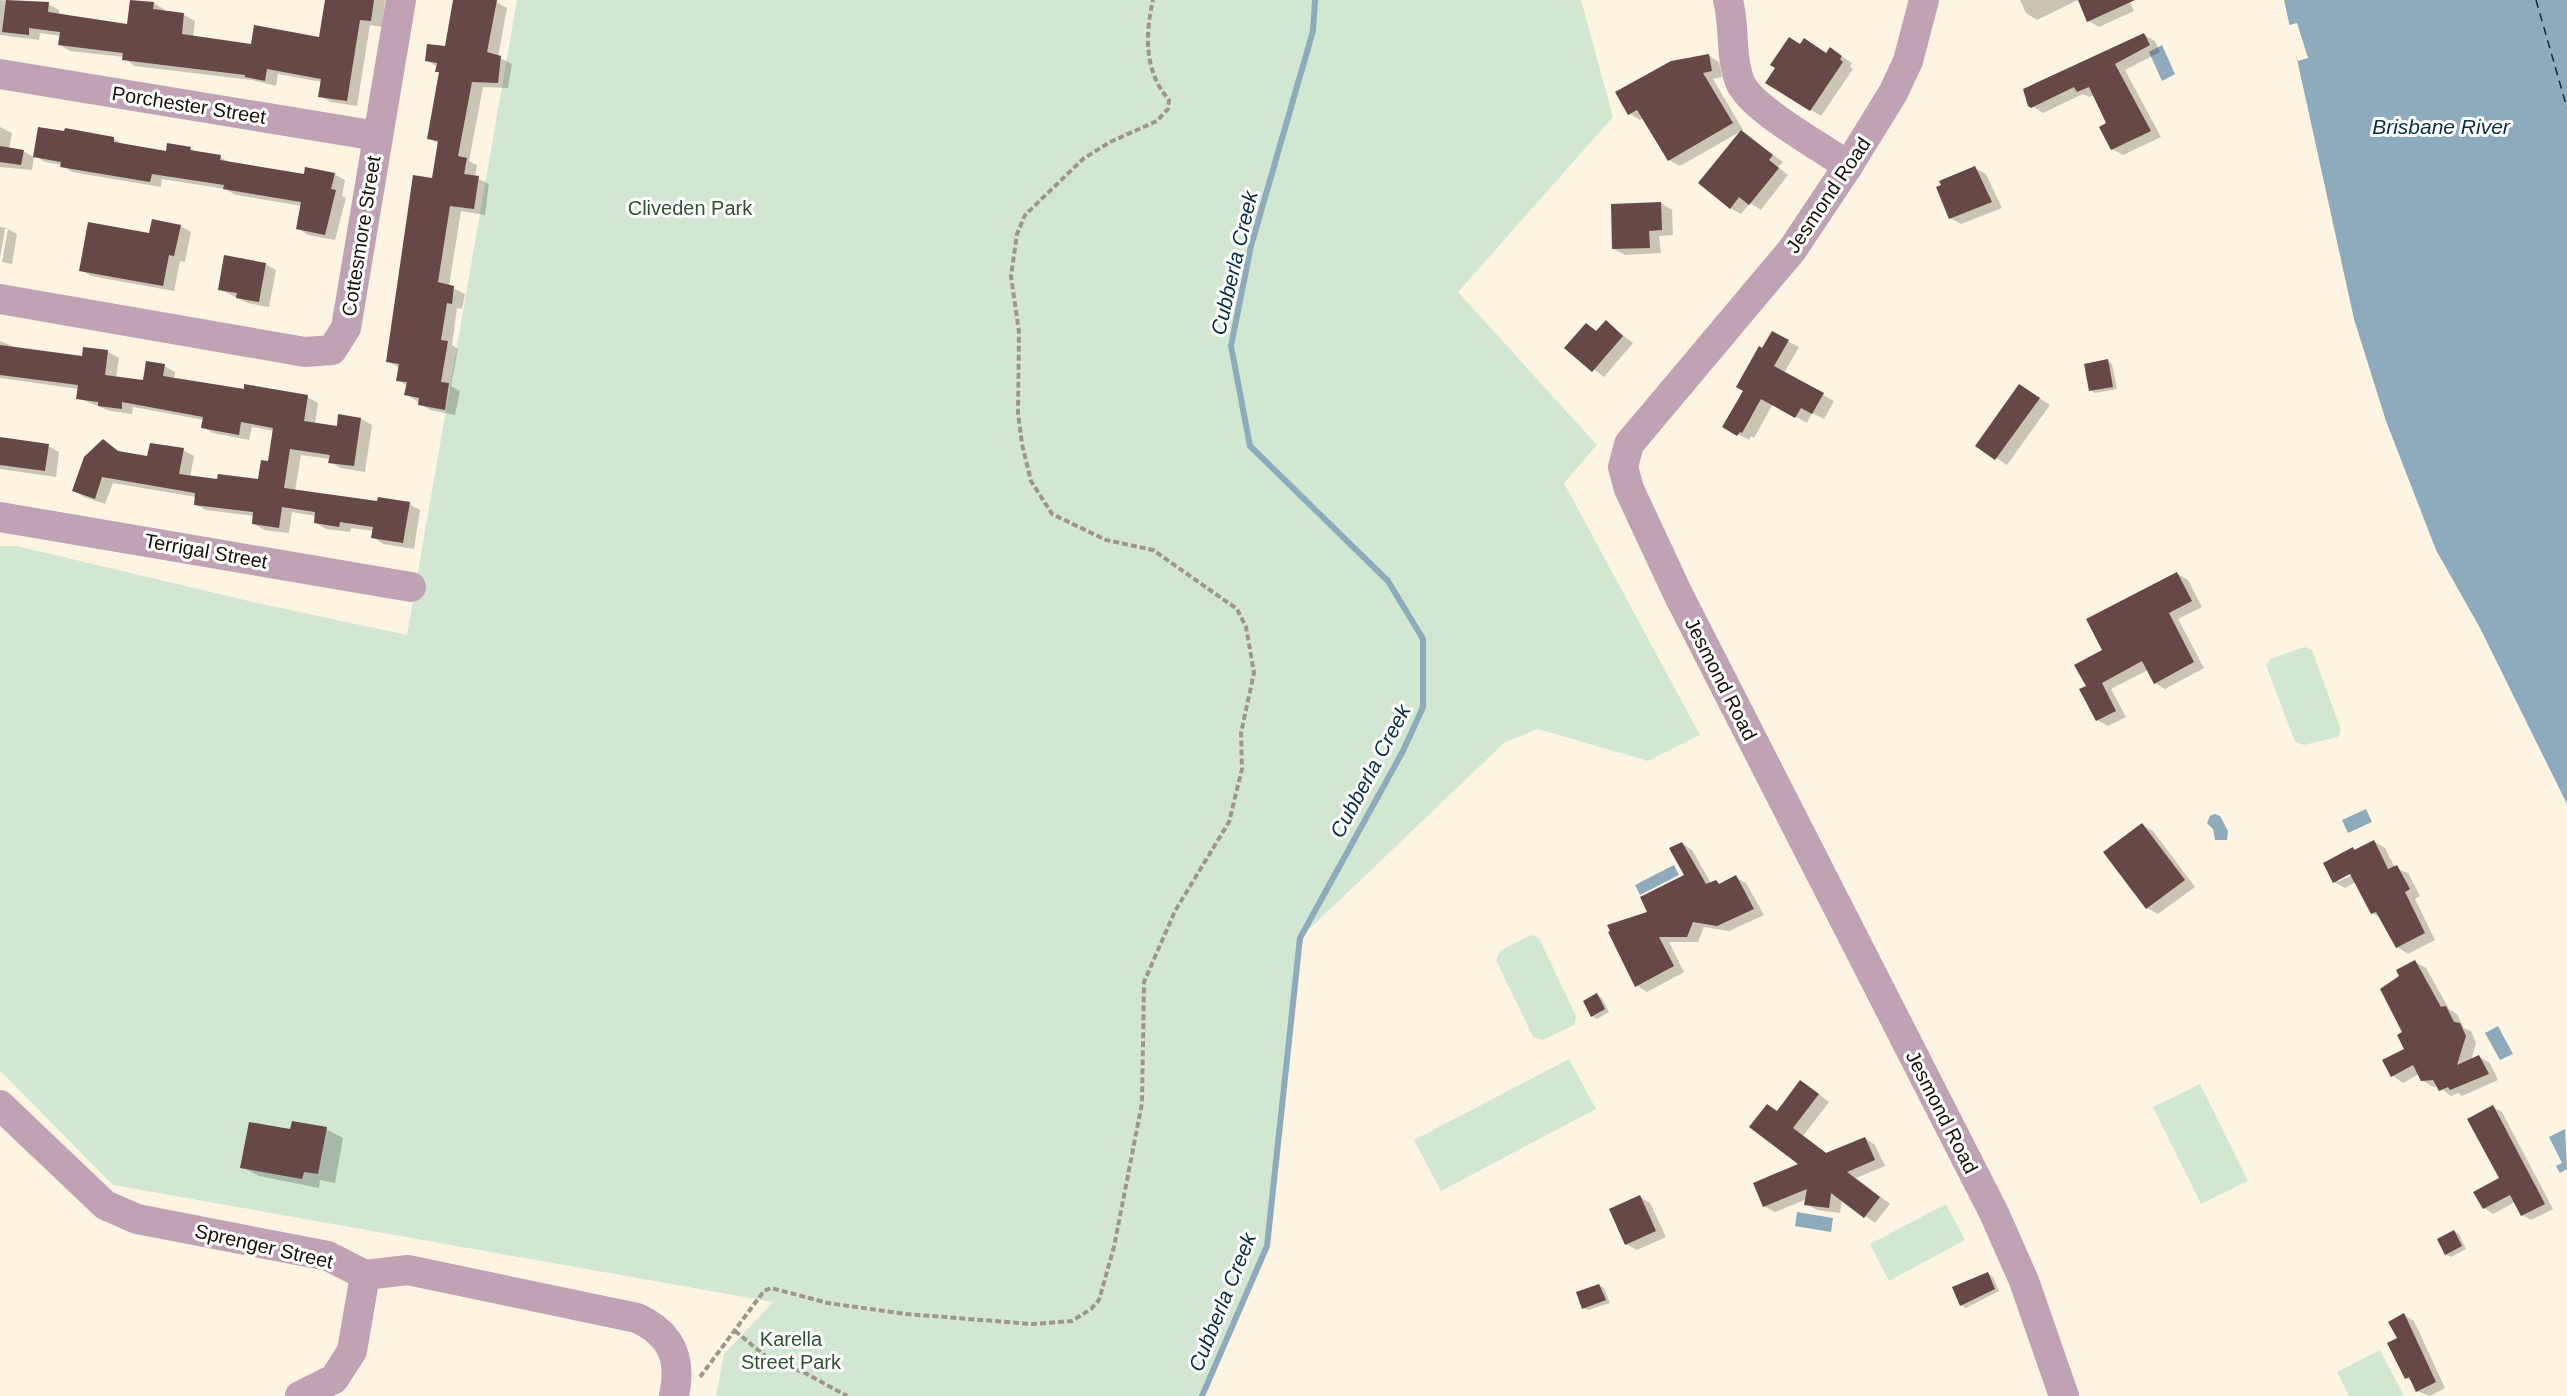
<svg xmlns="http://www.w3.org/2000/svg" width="2567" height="1396" font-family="Arial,sans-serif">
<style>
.green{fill:#d2e7d2}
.water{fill:#8eaabd}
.pier{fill:#fdf5e2}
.shadow{fill:#0003;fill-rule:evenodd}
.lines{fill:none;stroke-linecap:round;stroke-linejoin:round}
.stream{stroke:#8eaabd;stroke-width:6}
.ferry{stroke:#072e43;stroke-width:1.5;stroke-dasharray:8 6;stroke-linecap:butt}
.building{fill:#664846}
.path{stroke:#9e9788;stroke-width:4;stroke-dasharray:6 3;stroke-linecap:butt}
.minor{stroke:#c1a2b5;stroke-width:30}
.labels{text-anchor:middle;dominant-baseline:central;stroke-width:6;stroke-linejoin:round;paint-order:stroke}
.street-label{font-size:20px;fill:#171208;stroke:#fff}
.park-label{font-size:20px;fill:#2e5330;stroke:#fff}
.water-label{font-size:21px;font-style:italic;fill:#072e43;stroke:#fff}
</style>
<rect width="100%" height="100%" fill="#fdf5e2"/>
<!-- green -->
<g class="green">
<polygon points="517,0 1581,0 1613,117 1458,292 1597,445 1564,483 1700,735 1648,761 1538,729 1505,742 1300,938 1267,1246 1202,1396 716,1396 724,1354 773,1302 113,1185 0,1071 0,546 17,546 253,602 407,635"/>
<polygon points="2305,647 2312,650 2341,730 2338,737 2304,745 2295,742 2266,665 2270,659"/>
<polygon points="1531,935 1539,938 1576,1016 1574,1025 1543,1040 1533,1037 1496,960 1500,951"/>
<polygon points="1569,1059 1596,1109 1441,1191 1414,1140"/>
<polygon points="2200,1084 2248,1181 2201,1204 2153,1107"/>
<polygon points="1946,1204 1965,1240 1889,1281 1870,1244"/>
<polygon points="2380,1350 2404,1396 2349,1396 2337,1372"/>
</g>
<!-- water -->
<g class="water">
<polygon points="2284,0 2567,0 2567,804 2480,628 2436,550 2386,421 2354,319"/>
<polygon points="2162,45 2175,74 2162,81 2149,52"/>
<polygon points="2366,809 2372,822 2348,833 2342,820"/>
<polygon points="2215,814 2220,816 2228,831 2227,840 2215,840 2213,829 2207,823 2210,816"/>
<polygon points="1674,865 1679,875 1640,895 1635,885"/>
<polygon points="2498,1026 2513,1054 2500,1060 2485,1033"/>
<polygon points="2565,1129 2567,1169 2560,1173 2556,1166 2562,1163 2549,1137"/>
<polygon points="1797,1212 1833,1218 1831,1232 1795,1226"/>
</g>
<!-- pier -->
<polygon class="pier" points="2297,23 2308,58 2298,61 2286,26"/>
<!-- shadow -->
<g class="shadow">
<polygon points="0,0 48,4 59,10 59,15 128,26 154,3 165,10 164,12 184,15 195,21 193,37 252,45 320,39 327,0 385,0 382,27 370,25 357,106 331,102 320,96 322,82 278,74 276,86 252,80 134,66 124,57 70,51 60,45 61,36 40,33 39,40 0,35"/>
<polygon points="454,0 497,0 496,2 507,8 498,57 512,64 508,88 483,87 469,161 477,165 475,177 489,184 485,215 461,211 449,286 465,294 462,309 457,308 452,345 458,349 451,386 460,391 455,415 430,410 406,394 408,386 397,380 399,368 388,361 434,179 439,144 428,138 441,73 437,71 438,67 426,60 446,48"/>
<polygon points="2020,0 2078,0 2037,20 2026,13"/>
<polygon points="2079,0 2129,0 2134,11 2099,27 2089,21"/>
<polygon points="2144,35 2155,41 2160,52 2125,70 2161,137 2123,155 2112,149 2108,124 2094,95 2089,97 2083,94 2043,113 2032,106"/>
<polygon points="1801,46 1827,54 1831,49 1852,63 1850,67 1853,69 1821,116 1767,83"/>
<polygon points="1708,55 1719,62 1722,77 1713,79 1743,130 1680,166 1669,160 1644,118 1640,120 1630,114"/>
<polygon points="0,127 12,133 9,149 23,151 34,157 32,170 0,167"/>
<polygon points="1742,132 1783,162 1778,167 1788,175 1761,210 1750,203 1741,214 1730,208"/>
<polygon points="114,139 125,145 167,153 190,148 198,153 220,157 231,163 305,176 334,174 345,180 342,196 346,198 335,240 308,235 298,228 302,206 236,195 225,189 162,179 161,187 72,172 62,165 45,162 35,156"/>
<polygon points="1975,168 1986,174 2002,208 1961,224 1950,218"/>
<polygon points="1661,203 1672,210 1673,235 1659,236 1661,253 1625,255 1614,249 1612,206"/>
<polygon points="180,226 191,232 185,262 180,261 174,291 91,276 81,270 150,234"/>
<polygon points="0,227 6,228 17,234 12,264 2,262 8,229 5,229 0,258"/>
<polygon points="265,264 276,270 269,307 248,303 219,289"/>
<polygon points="1606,322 1633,343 1604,377 1566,348 1586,325 1598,332"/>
<polygon points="1772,333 1799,347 1784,373 1834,401 1824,419 1812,413 1807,423 1773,404 1754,438 1751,436 1749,440 1724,427"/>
<polygon points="0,341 19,349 83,358 85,349 108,352 119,358 116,378 144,381 164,366 175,372 174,379 245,391 307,397 318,403 315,424 338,427 361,419 372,425 365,472 341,468 330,462 331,459 301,455 295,491 378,503 409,504 420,510 414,549 383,544 373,537 374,531 351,528 350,532 326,529 315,522 316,516 292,512 289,533 264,530 253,523 254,516 206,510 195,504 196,497 113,483 105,504 84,497 74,491 103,441 122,453 149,458 183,450 194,456 190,477 219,481 260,481 269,463 274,431 252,427 249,440 213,433 202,427 204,420 133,407 132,414 110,411 78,398 79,389 0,378"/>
<polygon points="2108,361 2112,364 2117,389 2095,393 2090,390"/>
<polygon points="2030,392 2050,405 2007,465 1977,445"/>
<polygon points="0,439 48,446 59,452 56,477 0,469"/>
<polygon points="2177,574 2188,580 2202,607 2178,619 2204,668 2165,689 2155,683 2148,670 2111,689 2126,717 2108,726 2097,720 2088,687 2104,651"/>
<polygon points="2142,825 2153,831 2195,887 2158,914 2147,908"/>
<path d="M2374,841L2385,848L2395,868L2408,873L2420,896L2415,899L2435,940L2408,954L2397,947L2381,918L2372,913L2356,882L2345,888L2334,882L2353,849L2355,850ZM2356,869L2358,872L2338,882V879Z"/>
<polygon points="1682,843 1692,850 1711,883 1716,881 1721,885 1735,877 1746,883 1764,915 1729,931 1704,927 1698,942 1669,942 1684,972 1647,992 1636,985 1649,913 1686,876"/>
<polygon points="2415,962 2426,968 2449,1009 2457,1014 2464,1028 2471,1031 2476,1043 2471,1061 2479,1057 2490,1063 2498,1080 2462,1096 2458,1093 2451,1096 2438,1086 2433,1087 2422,1080 2419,1074 2403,1083 2393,1076 2384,1061 2405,1049 2401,977"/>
<polygon points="1597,995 1602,998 1609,1012 1597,1019 1592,1016"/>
<polygon points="1811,1088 1829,1102 1803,1136 1828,1154 1865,1138 1875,1145 1885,1166 1856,1178 1890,1204 1875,1223 1842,1199 1840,1213 1817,1210 1806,1204 1807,1199 1775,1212 1764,1206 1801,1164 1778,1112"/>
<polygon points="2493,1107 2502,1112 2553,1209 2531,1220 2522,1215 2515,1202 2493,1214 2484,1208 2501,1179"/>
<polygon points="326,1129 343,1138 335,1183 320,1180 319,1188 259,1176 242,1167 291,1131"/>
<polygon points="1640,1197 1650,1203 1666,1237 1637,1250 1626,1244"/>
<polygon points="2454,1231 2459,1234 2466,1249 2451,1257 2446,1254"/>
<polygon points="1988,1274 1993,1277 1999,1291 1966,1308 1961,1305"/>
<polygon points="1599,1285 1604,1288 1610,1303 1588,1310 1584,1308"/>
<polygon points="2404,1315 2414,1321 2445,1388 2430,1396 2417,1391 2413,1382 2406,1378 2399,1339"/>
</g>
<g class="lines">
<!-- stream -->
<polyline class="stream" points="1202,1396 1267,1246 1300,938 1403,751 1423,707 1423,639 1388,581 1250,446 1231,346 1251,246 1313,31 1315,0"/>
<!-- ferry -->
<polyline class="ferry" points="2536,0 2567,108"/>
</g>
<!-- building -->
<g class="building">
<polygon points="6,0 49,2 48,12 127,24 130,0 154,2 153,9 184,13 182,34 251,44 254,25 319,37 325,0 374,0 371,21 360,20 347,101 318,97 321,79 267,69 265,81 245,77 245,75 122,60 123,53 58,45 60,32 29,28 29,35 2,32"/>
<polygon points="453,0 497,0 487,52 501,56 498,83 472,82 458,156 467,158 464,174 479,176 474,209 450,206 438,282 454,286 452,304 447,303 441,340 448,341 441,382 449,383 445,410 418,405 419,398 404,395 407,382 396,381 399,364 386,362 413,175 432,178 438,141 427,139 439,72 435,72 437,63 425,61 427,44 445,46"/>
<polygon points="2078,0 2135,0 2087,22"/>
<polygon points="2144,33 2150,45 2115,64 2151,131 2111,150 2099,127 2106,123 2089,87 2077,92 2074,87 2031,108 2028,106 2023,89"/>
<polygon points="1789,37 1800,44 1804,38 1826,53 1830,47 1842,56 1840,59 1843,62 1810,111 1765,83 1775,68 1770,65"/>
<polygon points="1709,54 1712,71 1703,73 1733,123 1668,161 1637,110 1628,115 1615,92 1671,61"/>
<polygon points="38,127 64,131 65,128 114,137 114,142 166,151 167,143 191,147 190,150 221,155 220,160 304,174 305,167 335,173 331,189 336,190 325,235 296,229 301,202 223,189 224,185 152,174 150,182 60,167 61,162 33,157"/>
<polygon points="1741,130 1773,155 1769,160 1779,168 1749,205 1739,197 1730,209 1698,183"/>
<polygon points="0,146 24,150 21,165 0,162"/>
<polygon points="1975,166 1992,202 1949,219 1936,187 1941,185 1939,181"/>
<polygon points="1661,202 1662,230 1649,231 1650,248 1612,249 1611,204"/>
<polygon points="152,219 181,225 174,256 169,255 163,286 79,271 88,222 149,233"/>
<polygon points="224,255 266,263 259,302 236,298 237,293 218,290"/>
<polygon points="1606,320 1623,336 1592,372 1564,348 1586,323 1596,331"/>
<polygon points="1772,331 1789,340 1774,366 1824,393 1812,414 1801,408 1795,418 1761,399 1742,433 1740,432 1737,436 1722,427 1743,391 1736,387 1759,346 1762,348"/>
<polygon points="0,345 82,356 83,347 108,350 105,375 143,380 146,361 165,364 163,376 244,389 244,384 308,395 304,421 337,426 338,414 361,418 354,466 328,463 330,455 290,449 284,488 377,501 378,497 410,502 403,543 371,538 373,527 340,522 339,527 314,523 315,512 282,507 279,528 252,524 253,512 194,505 195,493 102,477 95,499 72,491 84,457 103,439 118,451 147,456 150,443 184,448 179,474 217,479 218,474 258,479 261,460 268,461 273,428 241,422 239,435 201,428 203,417 122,402 122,409 98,406 98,402 76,399 78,385 0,375"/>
<polygon points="2108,359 2113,387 2089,391 2084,364"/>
<polygon points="2019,384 2040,398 1995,460 1975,446"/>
<polygon points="0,437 49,444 45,471 0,465"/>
<polygon points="2177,572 2192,601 2169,613 2194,662 2154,684 2142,661 2102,683 2116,711 2096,721 2079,689 2086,686 2074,665 2102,650 2086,619"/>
<polygon points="2142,823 2185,880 2146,909 2103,852"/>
<polygon points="2374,840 2388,869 2397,865 2410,889 2405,892 2425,933 2396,948 2376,912 2371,914 2350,874 2333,883 2323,863 2353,847 2354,850"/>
<polygon points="1682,842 1706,884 1716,880 1719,884 1736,875 1754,909 1717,926 1693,922 1687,937 1659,937 1674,966 1635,987 1608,932 1610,931 1607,925 1647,912 1640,897 1684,875 1669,848"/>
<polygon points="2415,960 2441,1007 2446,1006 2454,1022 2460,1023 2466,1036 2457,1065 2479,1055 2489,1074 2450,1090 2448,1087 2439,1091 2433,1080 2421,1081 2413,1065 2391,1077 2382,1060 2404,1049 2397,1035 2402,1032 2380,989 2399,976 2396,970"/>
<polygon points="1597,993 1605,1009 1591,1017 1583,1001"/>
<polygon points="1800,1080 1819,1094 1793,1128 1826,1153 1865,1137 1875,1160 1847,1172 1880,1197 1864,1218 1831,1193 1829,1208 1804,1205 1807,1189 1763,1207 1753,1183 1798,1164 1749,1127 1767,1104 1777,1111"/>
<polygon points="2493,1105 2545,1204 2521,1216 2510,1195 2483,1209 2473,1192 2499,1178 2467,1119"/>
<polygon points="292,1121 327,1127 318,1174 304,1172 302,1179 240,1168 249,1122 290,1129"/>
<polygon points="1640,1195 1656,1231 1625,1245 1609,1209"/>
<polygon points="2454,1230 2462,1246 2445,1255 2437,1239"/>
<polygon points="1988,1272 1995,1289 1960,1306 1952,1287"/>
<polygon points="1599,1284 1606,1300 1582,1309 1576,1292"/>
<polygon points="2404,1313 2436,1382 2416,1392 2409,1377 2405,1379 2387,1343 2397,1338 2388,1322"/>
</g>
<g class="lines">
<!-- path -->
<g class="path">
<polyline points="735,1331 769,1359 805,1373 847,1396"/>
<path d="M700,1377L764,1291L771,1288L828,1303L906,1314L1032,1324L1072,1321L1091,1309L1099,1300L1114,1247L1142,1103L1144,982L1175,911L1229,822L1242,769L1241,733L1254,673L1246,627L1237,609L1153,550L1106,540L1052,514L1031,481L1022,444L1018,413L1019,332L1011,276L1017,234L1025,215L1083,159L1110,142L1157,121L1168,109L1169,100C1144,71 1145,36 1153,0"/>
</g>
<!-- minor -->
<g class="minor">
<path d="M1728,0C1735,26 1730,57 1740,82C1751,109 1822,147 1848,166"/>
<polyline points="1924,0 1908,61 1893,93 1848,166 1792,250 1629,444 1623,467 1629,489 1678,594 1994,1213 2024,1281 2064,1396"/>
<polyline points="0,74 377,136"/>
<polyline points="0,299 305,352 332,350 346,328 401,0"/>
<polyline points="0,517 411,587"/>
<path d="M0,1105L105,1205L137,1219L328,1256L365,1275L408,1270L637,1318C672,1334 682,1359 674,1396"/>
<polyline points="300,1396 334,1379 352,1351 365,1275"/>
</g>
</g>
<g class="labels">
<!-- street labels -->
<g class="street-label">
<text transform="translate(189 105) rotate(9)">Porchester Street</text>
<text transform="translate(1828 195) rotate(-56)">Jesmond Road</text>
<text transform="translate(361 236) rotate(-81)">Cottesmore Street</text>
<text transform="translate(206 551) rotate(10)">Terrigal Street</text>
<text transform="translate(1721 679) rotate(63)">Jesmond Road</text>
<text transform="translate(1942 1112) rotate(63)">Jesmond Road</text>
<text transform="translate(264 1246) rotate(13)">Sprenger Street</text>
</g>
<!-- park labels -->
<g class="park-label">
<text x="690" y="208">Cliveden Park</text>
<text x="791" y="1339">Karella<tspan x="791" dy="23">Street Park</tspan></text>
</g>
<!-- water labels -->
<g class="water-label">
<text x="2441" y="126">Brisbane River</text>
<text transform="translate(1234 263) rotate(-77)">Cubberla Creek</text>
<text transform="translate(1370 771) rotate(-62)">Cubberla Creek</text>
<text transform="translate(1222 1302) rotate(-68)">Cubberla Creek</text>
</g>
</g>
</svg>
